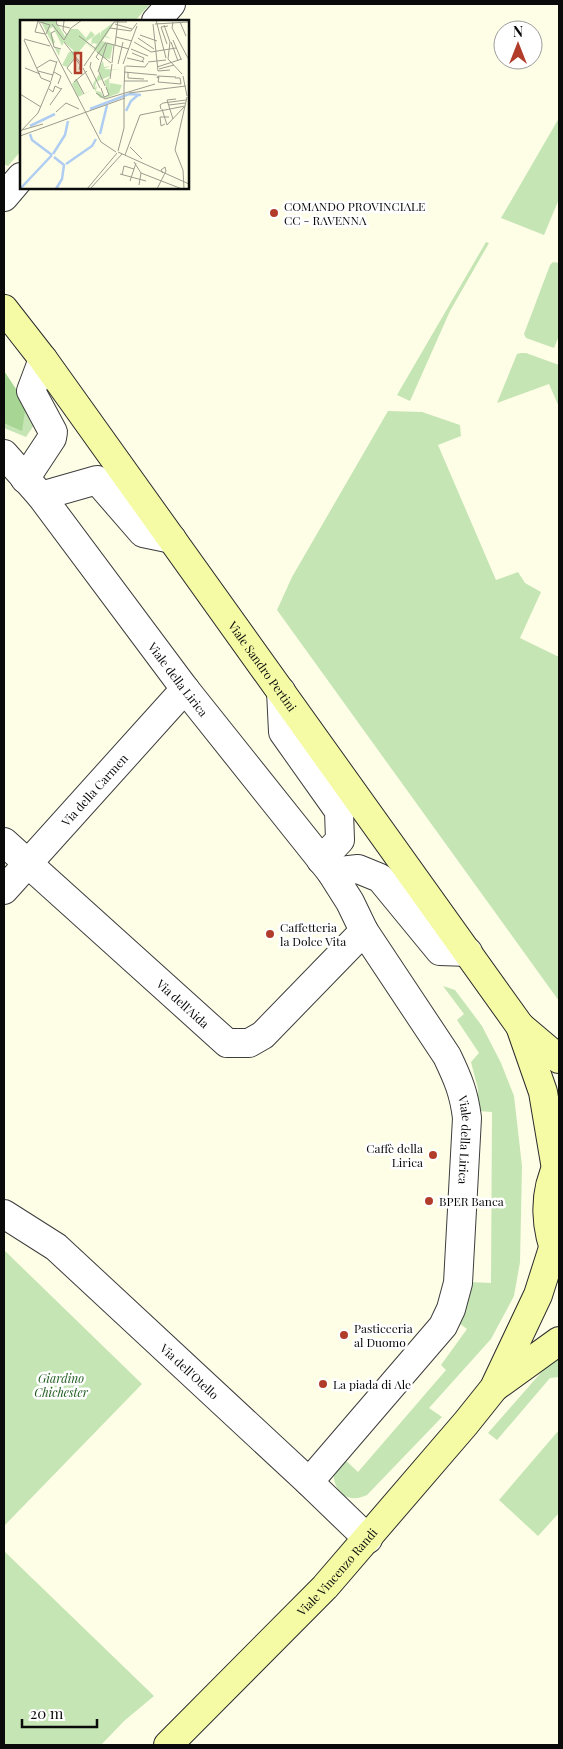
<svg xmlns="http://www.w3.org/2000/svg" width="563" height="1749" font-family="'Playfair Display',serif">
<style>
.green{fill:#c5e5b4}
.forest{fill:#a6d594}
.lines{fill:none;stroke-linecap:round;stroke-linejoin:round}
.street-casing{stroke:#3d3d3d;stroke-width:30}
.secondary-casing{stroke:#2c2c2c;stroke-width:30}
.street{stroke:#fff;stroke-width:28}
.secondary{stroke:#f5fba5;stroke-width:28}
.poi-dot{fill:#b13c2a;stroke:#fff;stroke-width:2}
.labels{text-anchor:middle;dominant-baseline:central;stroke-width:5;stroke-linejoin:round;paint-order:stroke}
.poi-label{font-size:12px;fill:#0a0a0a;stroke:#fff;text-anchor:start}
.street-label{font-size:12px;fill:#0a0a0a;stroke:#fff}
.park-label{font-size:12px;font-style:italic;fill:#205c1f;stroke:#fff}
.inset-river{fill:none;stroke:#afcdf2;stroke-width:2.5}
.inset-road{fill:none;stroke:#9c9c8f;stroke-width:1}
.view{fill:#b13c2a;fill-opacity:0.15;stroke:#b13c2a;stroke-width:2.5}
.inset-edge{fill:none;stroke:#0a0a0a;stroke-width:2.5}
</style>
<rect width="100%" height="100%" fill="#fefee7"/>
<!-- green -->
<g class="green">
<polygon points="4,4 150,4 135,21 21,21 21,151 8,166 4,164"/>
<polygon points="559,118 559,199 544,235 501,218"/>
<polygon points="486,242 489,243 450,311 410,401 397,395"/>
<polygon points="553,262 559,263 559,336 554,348 526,338 524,334 550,265"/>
<polygon points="521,353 526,353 559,365 559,407 549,384 497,403 517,354"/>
<polygon points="4,371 36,422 26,437 4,428"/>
<polygon points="388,411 422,412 460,425 461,436 438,445 496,580 518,572 525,583 541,592 520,638 559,657 559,1001 277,610 292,577"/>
<path d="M443,986L455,990L482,1026L501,1063L514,1096L522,1166L520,1262L514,1296L491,1339L429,1408L442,1417L367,1495C362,1497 357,1499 351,1498C336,1496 329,1475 337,1463C338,1461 340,1459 342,1457L358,1472L446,1370L441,1365L467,1329L459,1323L469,1282L491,1283L492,1112L478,1111V1089L471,1062L479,1053L457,1020L464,1014Z"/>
<polygon points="4,1250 142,1384 4,1526"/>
<polygon points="559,1352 559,1377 550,1378 497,1440 488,1433"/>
<polygon points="559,1430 559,1513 538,1536 499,1500"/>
<polygon points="4,1551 154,1696 124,1721 101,1745 4,1745"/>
</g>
<!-- forest -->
<polygon class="forest" points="4,371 26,404 22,431 4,423"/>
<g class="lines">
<defs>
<g id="street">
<polyline points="156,21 171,4"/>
<polyline points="4,197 21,177"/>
<path id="s1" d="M4,454L41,496L185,689L331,872L350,902L364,931L447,1056C458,1079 464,1093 467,1118L458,1283L451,1309L443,1326L309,1482"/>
<polyline points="25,479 52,438 53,432 31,391 43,359"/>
<polyline points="41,496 97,480 143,533 172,539"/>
<polyline points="281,691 283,732 339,811 340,840 321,860"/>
<path id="s2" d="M4,842L227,1043H249L263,1035L364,931"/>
<polyline points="331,872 358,869 380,878 440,951 468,952"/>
<path id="s3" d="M4,890L185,689"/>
<path id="s4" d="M4,1214L56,1247L309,1482L368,1539"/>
</g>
<g id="secondary">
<path id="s5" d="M4,309L43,359L520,1026L543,1092L556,1169"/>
<polyline points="520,1026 559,1059"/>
<path d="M559,1162C542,1194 545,1230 559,1262"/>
<polyline points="495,1387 559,1341"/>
<path id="s6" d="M168,1745L325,1587L466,1423L494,1388L538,1295L553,1248"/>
</g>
</defs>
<!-- street casing -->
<use href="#street" class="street-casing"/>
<!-- secondary casing -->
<use href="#secondary" class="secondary-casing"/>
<!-- street -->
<use href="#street" class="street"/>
<!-- secondary -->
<use href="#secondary" class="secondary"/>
</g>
<!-- markers -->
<g class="poi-dot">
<circle cx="274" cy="213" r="5"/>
<circle cx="270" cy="934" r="5"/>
<circle cx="433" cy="1155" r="5"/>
<circle cx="429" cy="1201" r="5"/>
<circle cx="344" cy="1335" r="5"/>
<circle cx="323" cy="1384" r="5"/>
</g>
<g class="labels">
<!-- poi labels -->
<g class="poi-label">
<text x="284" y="206">COMANDO PROVINCIALE<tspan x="284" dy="14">CC - RAVENNA</tspan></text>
<text x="280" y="927">Caffetteria<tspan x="280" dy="14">la Dolce Vita</tspan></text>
<text x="423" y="1148" text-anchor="end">Caffè della<tspan x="423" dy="14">Lirica</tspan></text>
<text x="439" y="1201">BPER Banca</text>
<text x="354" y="1328">Pasticceria<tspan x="354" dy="14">al Duomo</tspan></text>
<text x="333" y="1384">La piada di Ale</text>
</g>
<!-- street labels -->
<g class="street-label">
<text stroke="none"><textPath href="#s5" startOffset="441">Viale Sandro Pertini</textPath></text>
<text stroke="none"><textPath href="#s1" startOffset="285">Viale della Lirica</textPath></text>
<text stroke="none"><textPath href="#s3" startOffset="135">Via della Carmen</textPath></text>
<text stroke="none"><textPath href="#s2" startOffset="241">Via dell'Aida</textPath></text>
<text stroke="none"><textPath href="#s1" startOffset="836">Viale della Lirica</textPath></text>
<text stroke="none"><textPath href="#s4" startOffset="244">Via dell'Otello</textPath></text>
<text stroke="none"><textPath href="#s6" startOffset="242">Viale Vincenzo Randi</textPath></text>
</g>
<!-- park labels -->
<g class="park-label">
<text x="61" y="1378">Giardino<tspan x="61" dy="14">Chichester</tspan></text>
</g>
</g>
<!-- overview -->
<g transform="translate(20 20)">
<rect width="169" height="169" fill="#fefee7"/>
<path d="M20,0H35L45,16L51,9H58L66,18L71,11L75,15L66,22L74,29L77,24L73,23L71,25L72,18L80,12L81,17V12L95,1L86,16L92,19L85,17L82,21L93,25L90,39L84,38L66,23L47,47L42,45L49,32L54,31L44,22L42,26L33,7L29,9L35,22L33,26L40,30L39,36ZM83,41L84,47L90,46L84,49L102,50H91L90,56L76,62L75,68L77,66L76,71L81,72L83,77L89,76L84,61L89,58L90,69V63L102,65L99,73L86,78H80L74,69L58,77L52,64L56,59L63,74L74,69L73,64L79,54L83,59L78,50Z" fill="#c5e5b4"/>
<path class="inset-river" d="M70,89L109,74L121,75M106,91L111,81L118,75M10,106L35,94M10,114L12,120L32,135M80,114L87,85M33,134L45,115L48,101M34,137L44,145L42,159L36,169M46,144L72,126L76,119M0,169L32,135"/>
<path class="inset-road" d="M18,0L81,122L96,132M36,0L37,5L50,8M136,0L146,38M18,1L15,12L25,14M44,1L43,10L47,15M20,2L30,5L26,14M153,2L152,8L169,40M160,2L166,16M32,4L44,20M95,4L112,9M133,4L138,51L150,50M135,4L169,2M144,5L150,22M90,8L111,11L117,3M35,11L31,13L34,27L41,29M120,15L137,21M59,16L76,29M96,17L112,21M118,18L134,29M4,19L30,26M4,20L21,58L31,62M44,20L51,8L62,0M153,20L161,39M44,22L62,45M114,22L131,32L156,28M150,22L148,39L162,54M151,22L158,41M87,23L109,29M147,24L141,7L148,6M95,25L98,0M111,29L128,36M77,32L91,43M112,33L124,38L122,42M107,38L124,42M79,40L76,37L86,22M71,42L70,47L80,68M128,42L146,40M92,43L94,25M98,44L103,22M103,44L117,6M64,46L94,2H107M106,46L125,47L128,43M137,47L162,39M5,48L20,54M17,48L30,40L36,42M63,48L74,69M139,49L154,45M18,51L33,55M34,52L41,56L38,64M78,52L87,23M79,52L85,66M104,52L137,55M108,52V58L124,59M52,54L47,48L55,38L60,45L59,50M138,56L137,58L139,57L138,56L156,57M163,56L167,76M139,57L138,62L161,64L160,58H155M56,59L64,74M90,59L92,44M31,61L37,41M104,61H128M54,62L67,51M104,67L105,46M81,68L84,77L89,75L86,67M29,69L33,72L35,66L41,69M76,73L85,79L135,64M109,73L166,66M0,74L21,87M30,85L42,68M149,85L165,83M141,89L140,85L143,83L166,80M142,89L147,105L164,87M36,92L46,83L59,89M153,99L147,80L156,79M145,104L141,106L140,97H149M2,110L23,104M0,112L18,93L31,62M0,116L105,78M110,127L122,139M98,131L104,108V67M98,132L169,164M105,135L120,95L165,86M114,142L121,153L119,165M121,153L162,169M100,154L126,161M102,155L104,146L114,149M110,161L116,143M67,169L97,133M70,169L102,134M137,169L146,151L145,147L141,150L143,153M164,169L163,150L155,130L167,77"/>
<path class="view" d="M55,33H61V53H55Z"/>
<rect width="169" height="169" class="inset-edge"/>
</g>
<!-- border -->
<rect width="563" height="1749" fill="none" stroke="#0a0a0a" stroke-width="10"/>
<!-- north arrow -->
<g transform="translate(518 45)"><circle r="24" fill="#ffffff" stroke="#9d9d9d"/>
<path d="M0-4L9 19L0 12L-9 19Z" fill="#b13c2a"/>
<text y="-8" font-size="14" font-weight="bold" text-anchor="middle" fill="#0a0a0a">N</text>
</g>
<!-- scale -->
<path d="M22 1719v8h75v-8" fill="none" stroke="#0a0a0a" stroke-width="2.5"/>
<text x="30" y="1719" font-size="15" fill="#0a0a0a" stroke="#ffffff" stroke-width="4" paint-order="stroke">20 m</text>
</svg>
